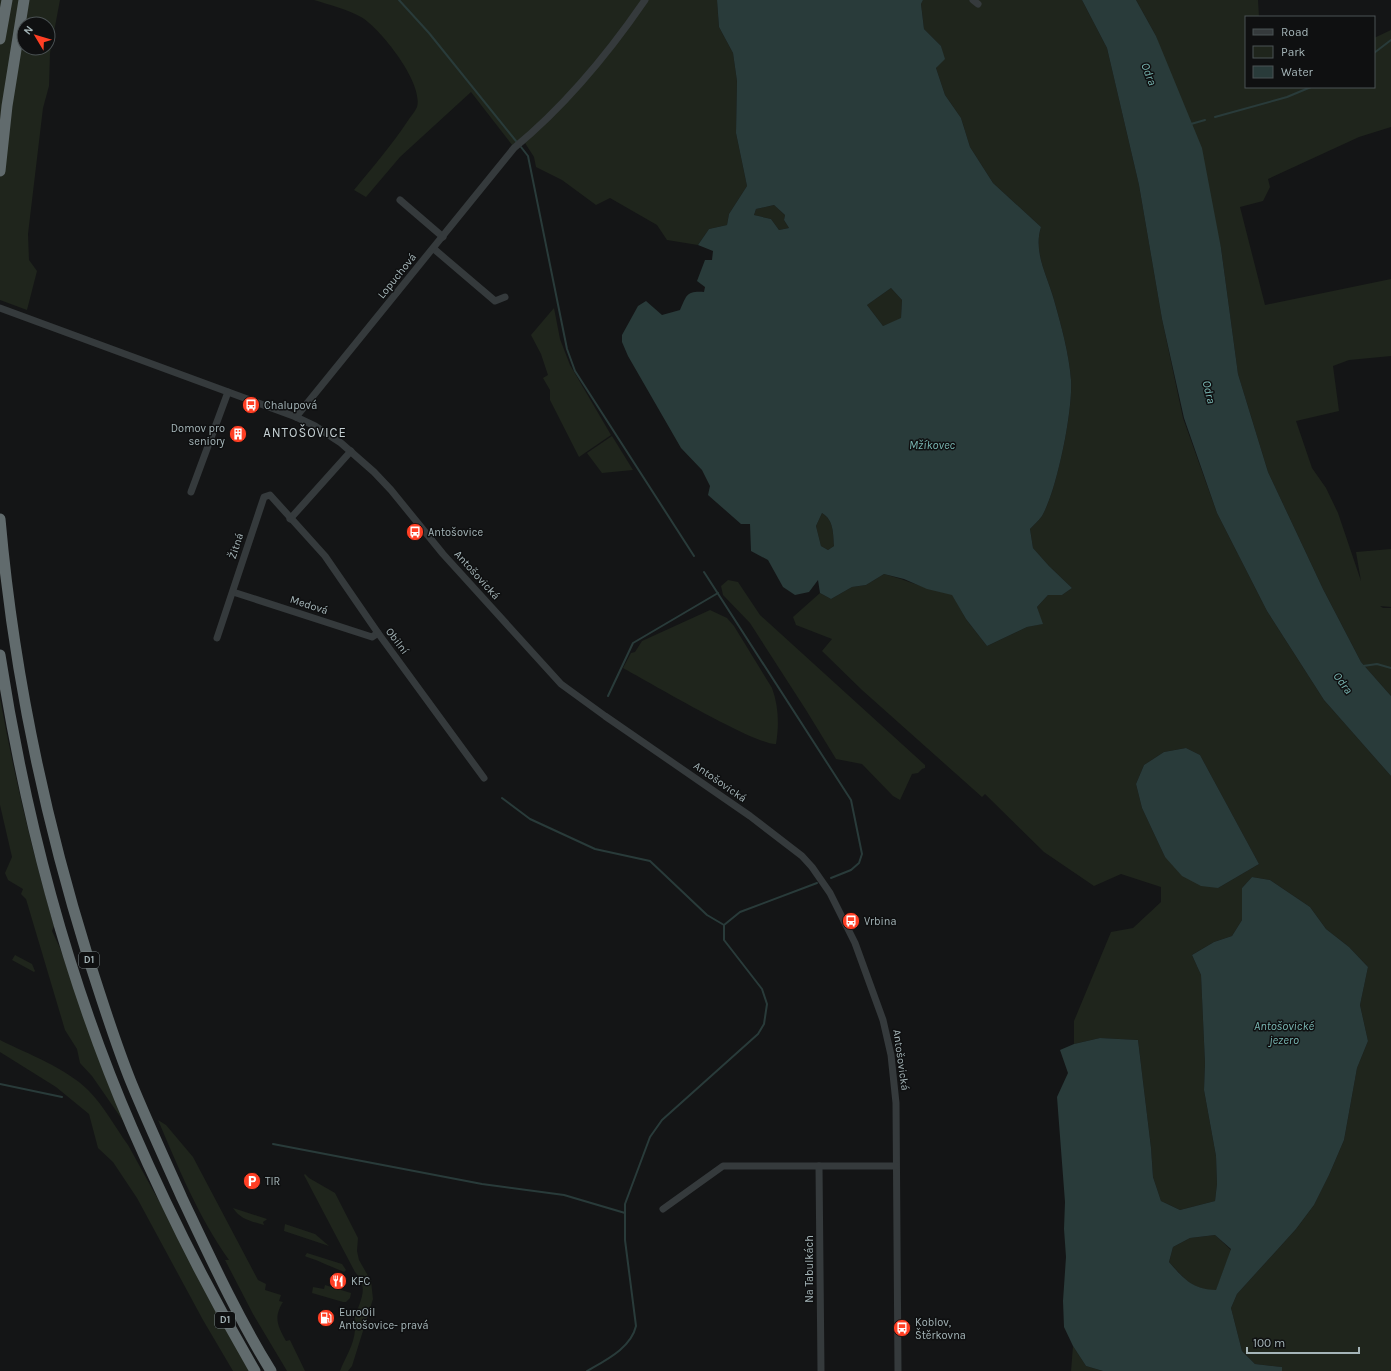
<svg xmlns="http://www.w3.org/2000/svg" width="1391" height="1371" font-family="Karla,sans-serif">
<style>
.green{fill:#1f251c;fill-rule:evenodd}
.water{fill:#293b3a;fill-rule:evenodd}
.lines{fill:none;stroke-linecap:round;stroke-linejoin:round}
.stream{stroke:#293b3a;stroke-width:2}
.minor{stroke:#353a3c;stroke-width:7}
.highway{stroke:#616b6d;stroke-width:11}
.labels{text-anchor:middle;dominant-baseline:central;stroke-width:3;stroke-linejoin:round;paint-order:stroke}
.shield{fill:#0f1011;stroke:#788486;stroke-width:1}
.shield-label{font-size:10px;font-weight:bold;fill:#a5b5b8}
.street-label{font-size:11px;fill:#a5b5b8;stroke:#0f1011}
.poi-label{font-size:11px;fill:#a5b5b8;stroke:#0f1011;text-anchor:start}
.water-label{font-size:12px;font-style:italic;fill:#79b6b2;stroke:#0f1011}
.quarter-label{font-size:13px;letter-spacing:1px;fill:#c6d1d4;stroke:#0f1011}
</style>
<rect width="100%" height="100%" fill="#141516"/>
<!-- green -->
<g class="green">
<path d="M0,0H60L50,53L49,86L43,108L28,234L29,260L37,271L27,310L0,300ZM24,24H48V48H24Z"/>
<path d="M314,0H717L719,27L733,53L737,81L736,133L747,186L729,214L727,225L709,229L698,245L667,240L657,225L610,198L596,205L562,180L536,167L534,157L525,143L516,150L471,92L400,157L366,197L354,190C372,168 391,146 407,122C410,117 415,112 417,107C424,83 380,28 361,17C347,9 330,5 314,0Z"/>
<path d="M923,0H1082L1107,48L1139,185L1162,319L1183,418L1217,513L1267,611L1324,700L1391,776V1371H1282V1367L1255,1364L1242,1351L1231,1308L1237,1294L1296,1229L1314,1205L1329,1175L1344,1140L1357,1068L1368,1041L1360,1005L1368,967L1349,947L1326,929L1310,907L1270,880L1252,877L1242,888V920L1232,936L1214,942L1192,955L1201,975L1205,1063L1204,1090L1216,1156L1217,1184L1215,1201L1180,1210L1161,1201L1153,1177L1151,1148L1138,1040L1100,1038L1074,1044V1021L1111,932L1133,928L1161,902V887L1121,874L1094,886L1044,852L985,794L982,797L862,690L822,651L832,639L796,625L793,617L820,593L831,599L852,587L866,585L884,574C907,580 928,590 952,594L966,619L987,646L1027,627L1042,624L1037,607L1048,595H1062L1072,588L1049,566L1033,548L1030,529C1034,525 1039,520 1042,516C1057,490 1073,410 1071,380C1069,353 1061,325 1054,300C1047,275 1033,252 1041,227L993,183L970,147L961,118L945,95L936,68L944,59L941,46L924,29L921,4ZM1186,748L1200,755L1259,864L1218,888L1165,857L1142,808L1136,784L1144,765L1164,752Z"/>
<polygon points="1136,0 1258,0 1259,17 1246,17 1246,87 1374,87 1374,38 1391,30 1391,127 1359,137 1268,179 1270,187 1263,201 1240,207 1265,305 1391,279 1391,356 1349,360 1333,366 1339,411 1296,421 1312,468 1326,488 1338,513 1361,581 1356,552 1391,549 1391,607 1380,606 1383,608 1391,608 1391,696 1361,662 1323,589 1268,472 1238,374 1221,248 1156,36"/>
<polygon points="774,205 785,215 784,220 789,228 779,230 771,219 754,215 756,209"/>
<polygon points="891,288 902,300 901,319 883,326 867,305"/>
<polygon points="554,308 560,339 570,365 611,435 579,457 550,400 550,390 543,378 548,375 541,354 531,335"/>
<polygon points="612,436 633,470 602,473 587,453"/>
<path d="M822,513C834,520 833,534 834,546L828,550L821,546L816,526Z"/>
<polygon points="728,580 738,582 760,615 925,765 925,768 922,769 918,773 912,774 900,800 893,796 862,764 836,759 806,710 750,623 723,595 721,586"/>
<path d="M710,610L727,618L734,626L772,688C779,707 779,726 776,744C757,746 647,681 623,668L631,653L635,652L642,641Z"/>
<path d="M0,698C14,775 32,851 54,926L52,931L60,948L104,1073L126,1125L92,1076L80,1063L77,1049L65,1030L26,899L21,894L23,889L8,880L5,873L12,857L0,805Z"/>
<polygon points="15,955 32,964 35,971 34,972 12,960"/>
<path d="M0,1040C28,1054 66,1068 88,1090C104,1106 115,1127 128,1145L253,1371H233L203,1320L137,1198L113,1162L98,1148L89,1114L56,1087L0,1052Z"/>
<path d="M158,1120L166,1125L193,1157L258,1280L266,1284L265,1290L281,1295L279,1301L283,1302C273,1318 278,1326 286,1341L290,1340L305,1371H287L253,1314L225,1260H229C199,1218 178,1167 158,1120Z"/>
<path d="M305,1174L309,1178L335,1193L358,1238L357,1251L359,1260L371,1281L373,1299L352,1366L348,1371H340C345,1358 354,1345 355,1330C355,1327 354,1324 354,1321C358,1303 371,1289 355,1272L304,1175Z"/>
<path d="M233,1208L267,1219L266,1220L263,1222L264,1225C251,1221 241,1220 233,1208Z"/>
<polygon points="285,1224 315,1234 329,1246 284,1231"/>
<path d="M1215,1235L1231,1250L1216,1291C1190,1288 1186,1280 1169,1262L1173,1247L1190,1238Z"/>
<path d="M307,1253L342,1264L346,1270L344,1272C331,1267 320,1261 307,1257L305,1256Z"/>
<polygon points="325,1285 351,1293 350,1298 346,1302 343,1302 312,1293 313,1287 324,1289"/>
<polygon points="1073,1346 1086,1366 1103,1371 1071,1371"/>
</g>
<!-- water -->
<g class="water">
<path d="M717,0H923L921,4L924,29L941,46L945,59L936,68L945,95L961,118L970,147L993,183L1041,227C1033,252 1047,275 1054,300C1061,325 1069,353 1071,380C1073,410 1057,490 1042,516C1039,520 1034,525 1030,529L1033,548L1049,566L1072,588L1062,595H1048L1037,607L1043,624L1027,627L987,646L966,619L952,595L927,589L904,579L884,574L866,585L852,587L831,599L820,593L818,580L809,592L795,595L783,587L768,560L751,551L750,524H741L708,495L710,486L702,470L681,448L628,356L622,342V335L638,306L646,301L662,315L680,310C687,295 686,291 704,292L705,287L697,281L705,260H712L713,251L698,245L709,229L727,225L729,214L747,186L736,133L737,81L733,53L719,27ZM774,205L785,215L784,220L789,228L779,230L771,219L754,215L756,209ZM891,288L902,300L901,318L883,326L867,305ZM822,513C834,520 833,534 834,546L828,550L821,546L816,526Z"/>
<polygon points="1082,0 1136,0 1156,36 1202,148 1221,248 1238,374 1268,472 1323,589 1361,662 1391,696 1391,776 1324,700 1267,611 1217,513 1184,418 1162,319 1139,185 1107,48"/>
<polygon points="1186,748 1200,755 1259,864 1218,888 1201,886 1182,876 1165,857 1142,808 1136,784 1144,765 1164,752"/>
<path d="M1252,877L1270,880L1310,907L1326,929L1349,947L1368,967L1360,1005L1368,1041L1357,1068L1344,1140L1329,1175L1314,1205L1296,1229L1237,1294L1231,1308L1242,1351L1255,1364L1282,1367V1371H1103L1086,1366L1073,1346L1064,1327L1063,1301L1066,1257L1064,1229L1065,1202L1057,1097L1068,1073L1060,1050L1074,1044L1100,1038L1138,1040L1151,1148L1153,1177L1161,1201L1180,1210L1215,1201L1217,1184L1216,1156L1204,1090L1205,1063L1201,975L1192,955L1214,942L1232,936L1242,920V888ZM1215,1235L1231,1249L1216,1290C1192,1289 1184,1279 1169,1262L1173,1247L1190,1238Z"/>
</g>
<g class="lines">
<!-- stream -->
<g class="stream">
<polyline points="399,0 429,33 516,141"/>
<polyline points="1374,53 1391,40"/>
<polyline points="1215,117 1287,97 1311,87"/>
<polyline points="1191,124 1205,120"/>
<polyline points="521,147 528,156 567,349 575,371 694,556"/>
<polyline points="704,572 851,800 862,854 859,863 851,870 831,878"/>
<polyline points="1363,666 1377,664 1391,668"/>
<polyline points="608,696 633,643 718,593"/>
<polyline points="502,798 530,819 595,849 650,861 707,915 724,925"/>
<polyline points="0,1084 62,1097"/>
<polyline points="273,1144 482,1184 564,1195 625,1213"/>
<path d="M587,1371C606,1360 631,1348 636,1326L625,1240V1204L650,1137L662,1120L758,1034L764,1024L767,1004L762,989L724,940V925L740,912L817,883"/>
</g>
<!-- minor -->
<g class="minor">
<polyline points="973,0 978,4"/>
<polyline points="400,200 443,237"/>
<polyline points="434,249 495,301 505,297"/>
<polyline points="0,308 296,417 315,426 341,443 374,472 391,490 443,554 561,684 605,716 750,816 802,856 812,867 830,893 855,943 883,1020 891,1055 896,1103 898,1371"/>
<path d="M296,417L514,148C565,106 608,54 645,0"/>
<polyline points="191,492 228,392"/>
<polyline points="290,519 351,451"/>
<polyline points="233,592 372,637 378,633"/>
<polyline points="217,638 264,497 270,495 325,556 378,633 484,778"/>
<polyline points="819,1166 821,1371"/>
<polyline points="663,1209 723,1166 896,1166"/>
</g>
<!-- highway -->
<g class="highway">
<polyline points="0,39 7,0"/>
<polyline points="0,171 7,106 24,0"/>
<path d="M0,519C13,667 43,812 87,954C101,997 114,1040 131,1082C147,1121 165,1160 182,1198C210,1257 237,1316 271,1371"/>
<path d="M0,655C25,816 67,978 132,1128C168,1211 209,1292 255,1371"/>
</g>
</g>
<!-- icons -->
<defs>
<symbol id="bus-disc" viewBox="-11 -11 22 22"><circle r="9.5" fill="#ff3f24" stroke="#0f1011"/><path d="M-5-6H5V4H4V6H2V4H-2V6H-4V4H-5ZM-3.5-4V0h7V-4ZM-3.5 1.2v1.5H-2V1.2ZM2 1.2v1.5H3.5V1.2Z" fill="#fff"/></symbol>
<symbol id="building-disc" viewBox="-11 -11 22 22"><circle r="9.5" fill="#ff3f24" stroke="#0f1011"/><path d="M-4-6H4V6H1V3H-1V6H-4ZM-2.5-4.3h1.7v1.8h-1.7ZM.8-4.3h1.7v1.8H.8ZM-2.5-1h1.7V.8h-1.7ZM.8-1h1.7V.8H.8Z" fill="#fff"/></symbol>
<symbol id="parking-disc" viewBox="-11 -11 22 22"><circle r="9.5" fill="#ff3f24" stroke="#0f1011"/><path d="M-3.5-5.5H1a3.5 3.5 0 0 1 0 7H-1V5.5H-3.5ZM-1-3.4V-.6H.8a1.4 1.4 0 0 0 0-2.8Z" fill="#fff"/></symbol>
<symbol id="restaurant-disc" viewBox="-11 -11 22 22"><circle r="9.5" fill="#ff3f24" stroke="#0f1011"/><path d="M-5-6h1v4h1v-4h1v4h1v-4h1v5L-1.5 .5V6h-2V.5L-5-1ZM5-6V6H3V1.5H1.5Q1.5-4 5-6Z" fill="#fff"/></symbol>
<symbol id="fuel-disc" viewBox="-11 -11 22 22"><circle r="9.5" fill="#ff3f24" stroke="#0f1011"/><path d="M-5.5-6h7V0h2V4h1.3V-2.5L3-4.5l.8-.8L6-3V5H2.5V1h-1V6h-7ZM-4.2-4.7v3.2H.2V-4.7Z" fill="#fff"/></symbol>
</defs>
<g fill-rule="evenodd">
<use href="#bus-disc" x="241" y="395" width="20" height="20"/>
<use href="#building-disc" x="228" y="424" width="20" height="20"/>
<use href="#bus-disc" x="405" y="522" width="20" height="20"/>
<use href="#bus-disc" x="841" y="911" width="20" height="20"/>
<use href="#parking-disc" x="242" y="1171" width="20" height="20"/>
<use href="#restaurant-disc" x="328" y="1271" width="20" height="20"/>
<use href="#fuel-disc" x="316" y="1308" width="20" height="20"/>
<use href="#bus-disc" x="892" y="1318" width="20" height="20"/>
</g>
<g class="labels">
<!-- shield labels -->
<g class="shield">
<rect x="79" y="952" width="20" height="16" rx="3"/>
<rect x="215" y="1312" width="20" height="16" rx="3"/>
</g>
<g class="shield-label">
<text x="89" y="960">D1</text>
<text x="225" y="1320">D1</text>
</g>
<!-- street labels -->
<g class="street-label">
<text transform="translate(397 276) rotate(-51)">Lopuchová</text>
<text transform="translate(236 546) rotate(-72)">Žitná</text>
<text transform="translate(477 575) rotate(48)">Antošovická</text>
<text transform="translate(309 605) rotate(18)">Medová</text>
<text transform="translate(397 641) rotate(53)">Obilní</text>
<text transform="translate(720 782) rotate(35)">Antošovická</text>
<text transform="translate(901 1060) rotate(82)">Antošovická</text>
<text transform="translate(809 1269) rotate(-90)">Na Tabulkách</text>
</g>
<!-- poi labels -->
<g class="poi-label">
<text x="264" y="405">Chalupová</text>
<text x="225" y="428" text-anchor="end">Domov pro<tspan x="225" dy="13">seniory</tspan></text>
<text x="428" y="532">Antošovice</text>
<text x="864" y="921">Vrbina</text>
<text x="265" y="1181">TIR</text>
<text x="351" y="1281">KFC</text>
<text x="339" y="1312">EuroOil<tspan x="339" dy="13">Antošovice- pravá</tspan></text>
<text x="915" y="1322">Koblov,<tspan x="915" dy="13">Štěrkovna</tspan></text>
</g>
<!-- water labels -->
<g class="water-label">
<text transform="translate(1149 74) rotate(69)">Odra</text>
<text transform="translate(1209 392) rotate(77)">Odra</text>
<text x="932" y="445">Mžíkovec</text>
<text transform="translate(1343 683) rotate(54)">Odra</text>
<text x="1284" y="1026">Antošovické<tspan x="1284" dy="14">jezero</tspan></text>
</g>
<!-- quarter labels -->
<g class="quarter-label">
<text x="305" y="432">ANTOŠOVICE</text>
</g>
</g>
<!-- legend -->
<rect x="1245" y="16" width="130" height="72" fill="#0f1011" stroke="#4b5254"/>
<rect x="1253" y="29" width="20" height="6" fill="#353a3c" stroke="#4b5254"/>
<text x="1281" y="36" font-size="12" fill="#a5b5b8">Road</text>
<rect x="1253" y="46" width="20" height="12" fill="#1f251c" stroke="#4b5254"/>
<text x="1281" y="56" font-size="12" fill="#a5b5b8">Park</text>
<rect x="1253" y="66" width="20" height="12" fill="#293b3a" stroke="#4b5254"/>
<text x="1281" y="76" font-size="12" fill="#a5b5b8">Water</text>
<!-- north arrow -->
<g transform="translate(36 36) rotate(308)"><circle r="19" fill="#0f1011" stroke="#4b5254"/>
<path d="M0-3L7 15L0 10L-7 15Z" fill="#ff3f24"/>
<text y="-6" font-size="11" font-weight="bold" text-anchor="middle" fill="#a5b5b8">N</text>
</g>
<!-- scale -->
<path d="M1247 1347v6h112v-6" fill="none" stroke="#a5b5b8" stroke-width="2"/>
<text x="1253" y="1347" font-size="12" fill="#a5b5b8" stroke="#0f1011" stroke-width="3" paint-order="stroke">100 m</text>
</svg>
